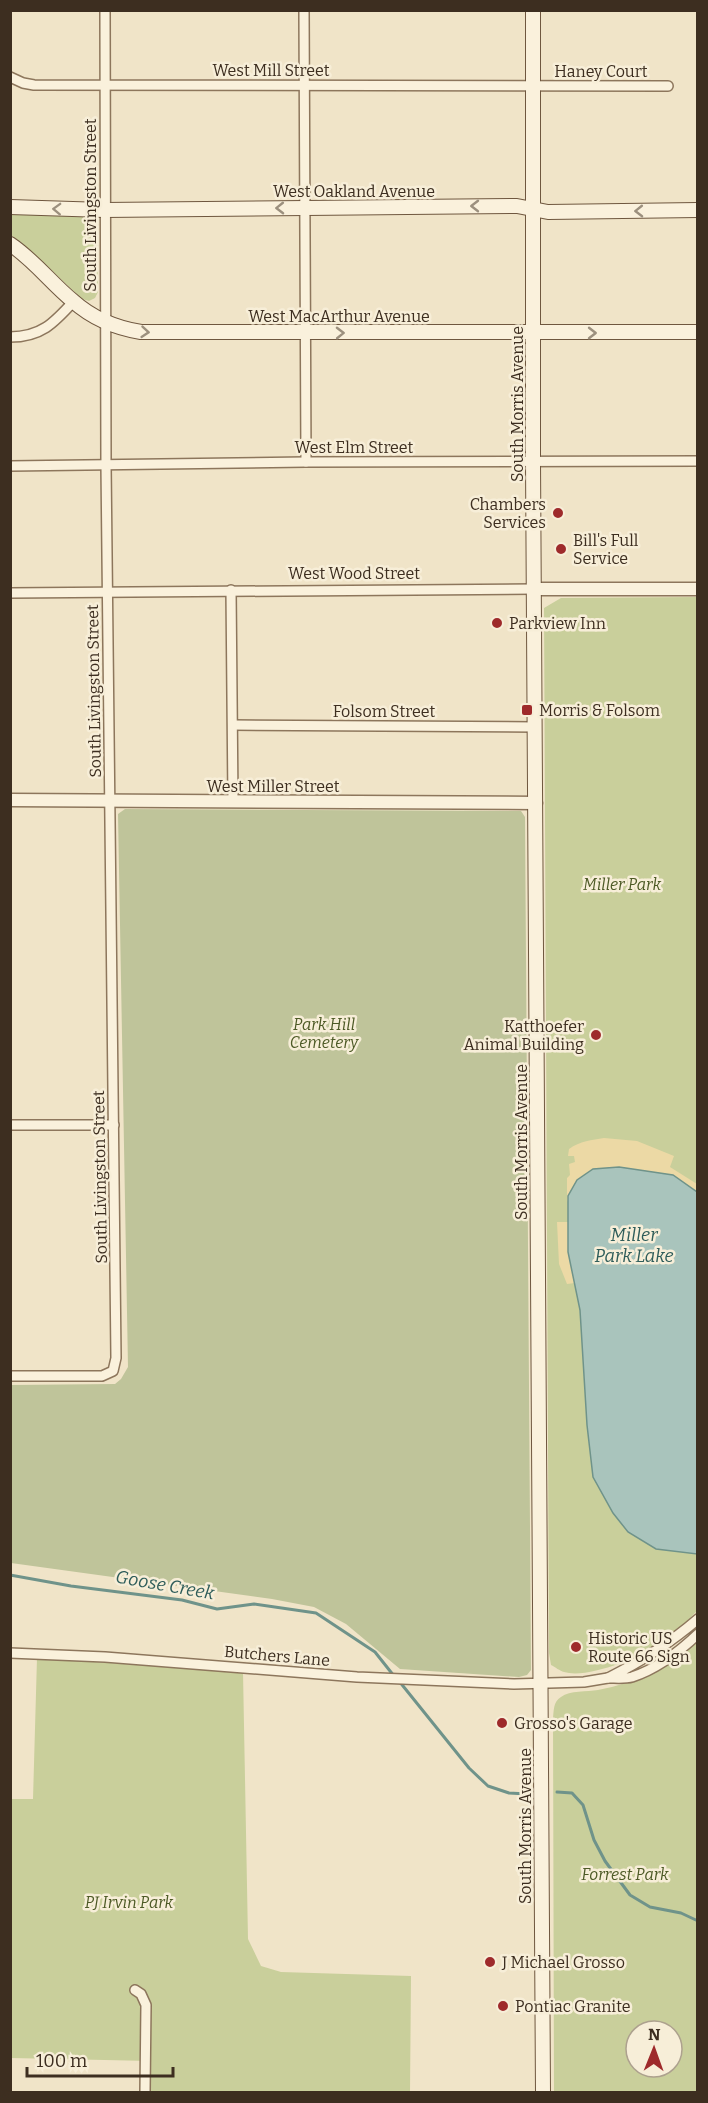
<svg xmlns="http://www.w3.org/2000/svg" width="708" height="2103" font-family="Bitter,serif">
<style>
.green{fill:#c9cf9b;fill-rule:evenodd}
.sand{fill:#ecd9a5}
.cemetery{fill:#bfc49a}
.water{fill:#a9c4bc;stroke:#6f938a;stroke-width:1.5}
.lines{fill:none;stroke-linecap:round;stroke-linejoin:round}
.stream{stroke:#6f938a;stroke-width:3}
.minor-casing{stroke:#8d765c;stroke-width:12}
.tertiary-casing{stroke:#8d765c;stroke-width:15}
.secondary-casing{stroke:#6f573f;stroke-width:16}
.minor{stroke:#faf1dc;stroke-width:9}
.tertiary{stroke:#faf1dc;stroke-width:12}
.secondary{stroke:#faf1dc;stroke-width:14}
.oneway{stroke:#9c907e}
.poi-dot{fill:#9e2a2b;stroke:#f7eed8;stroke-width:2}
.labels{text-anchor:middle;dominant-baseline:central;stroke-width:5;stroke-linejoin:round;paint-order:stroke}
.street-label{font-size:16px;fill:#3d2e20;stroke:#f7eed8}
.poi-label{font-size:16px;fill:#3d2e20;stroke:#f7eed8;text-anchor:start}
.park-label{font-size:16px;font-style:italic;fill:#4d5a26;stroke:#f7eed8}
.water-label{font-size:18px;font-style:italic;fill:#2f5d5a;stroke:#f7eed8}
</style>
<rect width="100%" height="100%" fill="#f0e4c8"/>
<!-- green -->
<g class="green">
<polygon points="10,214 89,217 95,221 97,224 98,292 95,298 89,301 82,299 23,244 11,235"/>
<path d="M697,597V1611C685,1623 673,1636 658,1646C638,1658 587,1679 564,1672C560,1671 555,1667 551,1665L549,1653L544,608L561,598Z"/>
<path d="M697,1640V2092H554L553,1718C554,1710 553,1702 561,1697C570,1690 587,1692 598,1690C636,1683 669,1666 697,1640ZM636,2031H672V2067H636Z"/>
<polygon points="37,1658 243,1672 248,1939 261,1966 281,1972 411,1976 410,2092 151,2092 151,2061 11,2058 11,1799 33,1799"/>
</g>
<!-- sand -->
<g class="sand">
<path d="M604,1138L637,1141L674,1156L670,1167L697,1184V1192L673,1175L619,1167L593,1169L577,1180L567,1202V1178L570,1175L569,1164L575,1162L574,1156H568L569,1149C580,1141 592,1140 604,1138Z"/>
<polygon points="557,1222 568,1222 568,1252 575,1283 567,1284 559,1264"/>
</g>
<!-- cemetery -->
<polygon class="cemetery" points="125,809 521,811 525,817 531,1670 527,1675 519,1677 400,1669 346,1624 314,1607 272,1599 11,1563 11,1385 115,1384 121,1379 128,1367 118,814"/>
<!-- water -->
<polygon class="water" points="619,1167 673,1175 697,1192 697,1554 656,1549 628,1532 613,1513 593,1477 587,1425 580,1310 568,1252 568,1196 577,1180 593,1169"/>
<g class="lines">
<!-- stream -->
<g class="stream">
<polyline points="10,1575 71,1586 182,1600 217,1609 254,1604 316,1613 375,1652 394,1676"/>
<polyline points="399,1681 469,1768 488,1786 509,1793 527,1794"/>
<polyline points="557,1792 572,1793 583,1805 594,1840 605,1861 630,1895 650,1907 681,1913 698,1921"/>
</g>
<defs>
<g id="minor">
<polyline points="304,10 306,462"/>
<polyline points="10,77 23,83 34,85 668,86"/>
<path d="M10,337C41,337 54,323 73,302"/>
<polyline points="10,466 306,462 698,461"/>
<polyline points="231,590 233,802"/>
<polyline points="10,593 534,589"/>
<polyline points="233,725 535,727"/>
<polyline points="10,1125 114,1125"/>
<polyline points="10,1376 102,1376 113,1371 116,1358 106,465 105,10"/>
<path d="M698,1619C669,1644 642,1661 608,1678C616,1678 625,1679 632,1677C657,1669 679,1652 698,1634"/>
<polyline points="10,1653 105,1657 357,1677 514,1684 584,1682 608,1678"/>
<polyline points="135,1990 141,1994 146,2005 145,2092"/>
</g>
<g id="tertiary">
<polyline points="534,589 698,589"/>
<polyline points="10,800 536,803"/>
</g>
<g id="secondary">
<polyline points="533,10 533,462 543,2092"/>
<polyline points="10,207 104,210 517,206 548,212 698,210"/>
<path d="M10,244C34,260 51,283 73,301C92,318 116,328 141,332H698"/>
</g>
</defs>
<!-- minor casing -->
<use href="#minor" class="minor-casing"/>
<!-- tertiary casing -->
<use href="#tertiary" class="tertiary-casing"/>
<!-- secondary casing -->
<use href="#secondary" class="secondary-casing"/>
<!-- minor -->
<use href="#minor" class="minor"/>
<!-- tertiary -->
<use href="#tertiary" class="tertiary"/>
<!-- secondary -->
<use href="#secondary" class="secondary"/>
</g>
<!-- one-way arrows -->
<defs><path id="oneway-chevron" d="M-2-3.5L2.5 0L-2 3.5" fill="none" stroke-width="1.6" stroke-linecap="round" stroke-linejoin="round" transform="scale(1.5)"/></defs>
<g class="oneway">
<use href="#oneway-chevron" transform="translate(475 206) rotate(180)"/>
<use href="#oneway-chevron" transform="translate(280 208) rotate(179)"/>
<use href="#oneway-chevron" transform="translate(57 209) rotate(-178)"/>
<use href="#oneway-chevron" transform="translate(639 211) rotate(179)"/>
<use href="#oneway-chevron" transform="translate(145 332) rotate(5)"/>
<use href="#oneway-chevron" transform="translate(340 333) rotate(-1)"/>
<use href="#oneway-chevron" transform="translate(592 333)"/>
</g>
<!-- markers -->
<g class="poi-dot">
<circle cx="558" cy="513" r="6"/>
<circle cx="561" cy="549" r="6"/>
<circle cx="497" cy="623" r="6"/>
<rect x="521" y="704" width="12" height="12" rx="3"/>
<circle cx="596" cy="1035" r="6"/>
<circle cx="576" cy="1647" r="6"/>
<circle cx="502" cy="1723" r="6"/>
<circle cx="490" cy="1962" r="6"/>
<circle cx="503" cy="2006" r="6"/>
</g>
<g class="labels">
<!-- street labels -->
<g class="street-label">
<text x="271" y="70">West Mill Street</text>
<text x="601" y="71">Haney Court</text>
<text x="354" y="191">West Oakland Avenue</text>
<text transform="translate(90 205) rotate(-90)">South Livingston Street</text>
<text x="339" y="316">West MacArthur Avenue</text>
<text transform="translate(517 404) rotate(-90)">South Morris Avenue</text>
<text x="354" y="447">West Elm Street</text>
<text x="354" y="573">West Wood Street</text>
<text transform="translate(94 691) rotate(-91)">South Livingston Street</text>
<text x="384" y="711">Folsom Street</text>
<text x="273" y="786">West Miller Street</text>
<text transform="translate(521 1142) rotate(-90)">South Morris Avenue</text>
<text transform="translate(100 1177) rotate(-91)">South Livingston Street</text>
<text transform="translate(277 1656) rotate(5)">Butchers Lane</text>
<text transform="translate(525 1826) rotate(-90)">South Morris Avenue</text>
</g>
<!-- poi labels -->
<g class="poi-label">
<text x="546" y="504" text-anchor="end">Chambers<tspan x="546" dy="18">Services</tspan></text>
<text x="573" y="540">Bill's Full<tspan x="573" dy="18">Service</tspan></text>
<text x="509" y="623">Parkview Inn</text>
<text x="539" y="710">Morris &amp; Folsom</text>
<text x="584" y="1026" text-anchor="end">Katthoefer<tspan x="584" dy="18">Animal Building</tspan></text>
<text x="588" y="1638">Historic US<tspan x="588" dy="18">Route 66 Sign</tspan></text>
<text x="514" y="1723">Grosso's Garage</text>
<text x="502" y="1962">J Michael Grosso</text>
<text x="515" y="2006">Pontiac Granite</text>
</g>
<!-- park labels -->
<g class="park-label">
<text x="622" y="884">Miller Park</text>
<text x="324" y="1024">Park Hill<tspan x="324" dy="18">Cemetery</tspan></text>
<text x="625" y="1874">Forrest Park</text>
<text x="129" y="1902">PJ Irvin Park</text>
</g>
<!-- water labels -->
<g class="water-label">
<text x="634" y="1235">Miller<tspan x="634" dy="21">Park Lake</tspan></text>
<text transform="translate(165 1585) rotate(10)">Goose Creek</text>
</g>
</g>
<!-- border -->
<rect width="708" height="2103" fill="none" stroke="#3d2e20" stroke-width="24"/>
<!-- north arrow -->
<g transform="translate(654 2049) rotate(1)"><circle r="28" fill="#f7eed8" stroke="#ada18e" stroke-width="1.5"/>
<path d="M0-4.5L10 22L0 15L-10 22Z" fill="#9e2a2b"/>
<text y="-9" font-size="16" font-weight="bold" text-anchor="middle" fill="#3d2e20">N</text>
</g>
<!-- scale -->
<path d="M27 2067v9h146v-9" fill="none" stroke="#3d2e20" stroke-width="3"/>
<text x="36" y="2067" font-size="18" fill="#3d2e20" stroke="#f7eed8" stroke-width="4.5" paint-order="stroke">100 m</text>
</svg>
